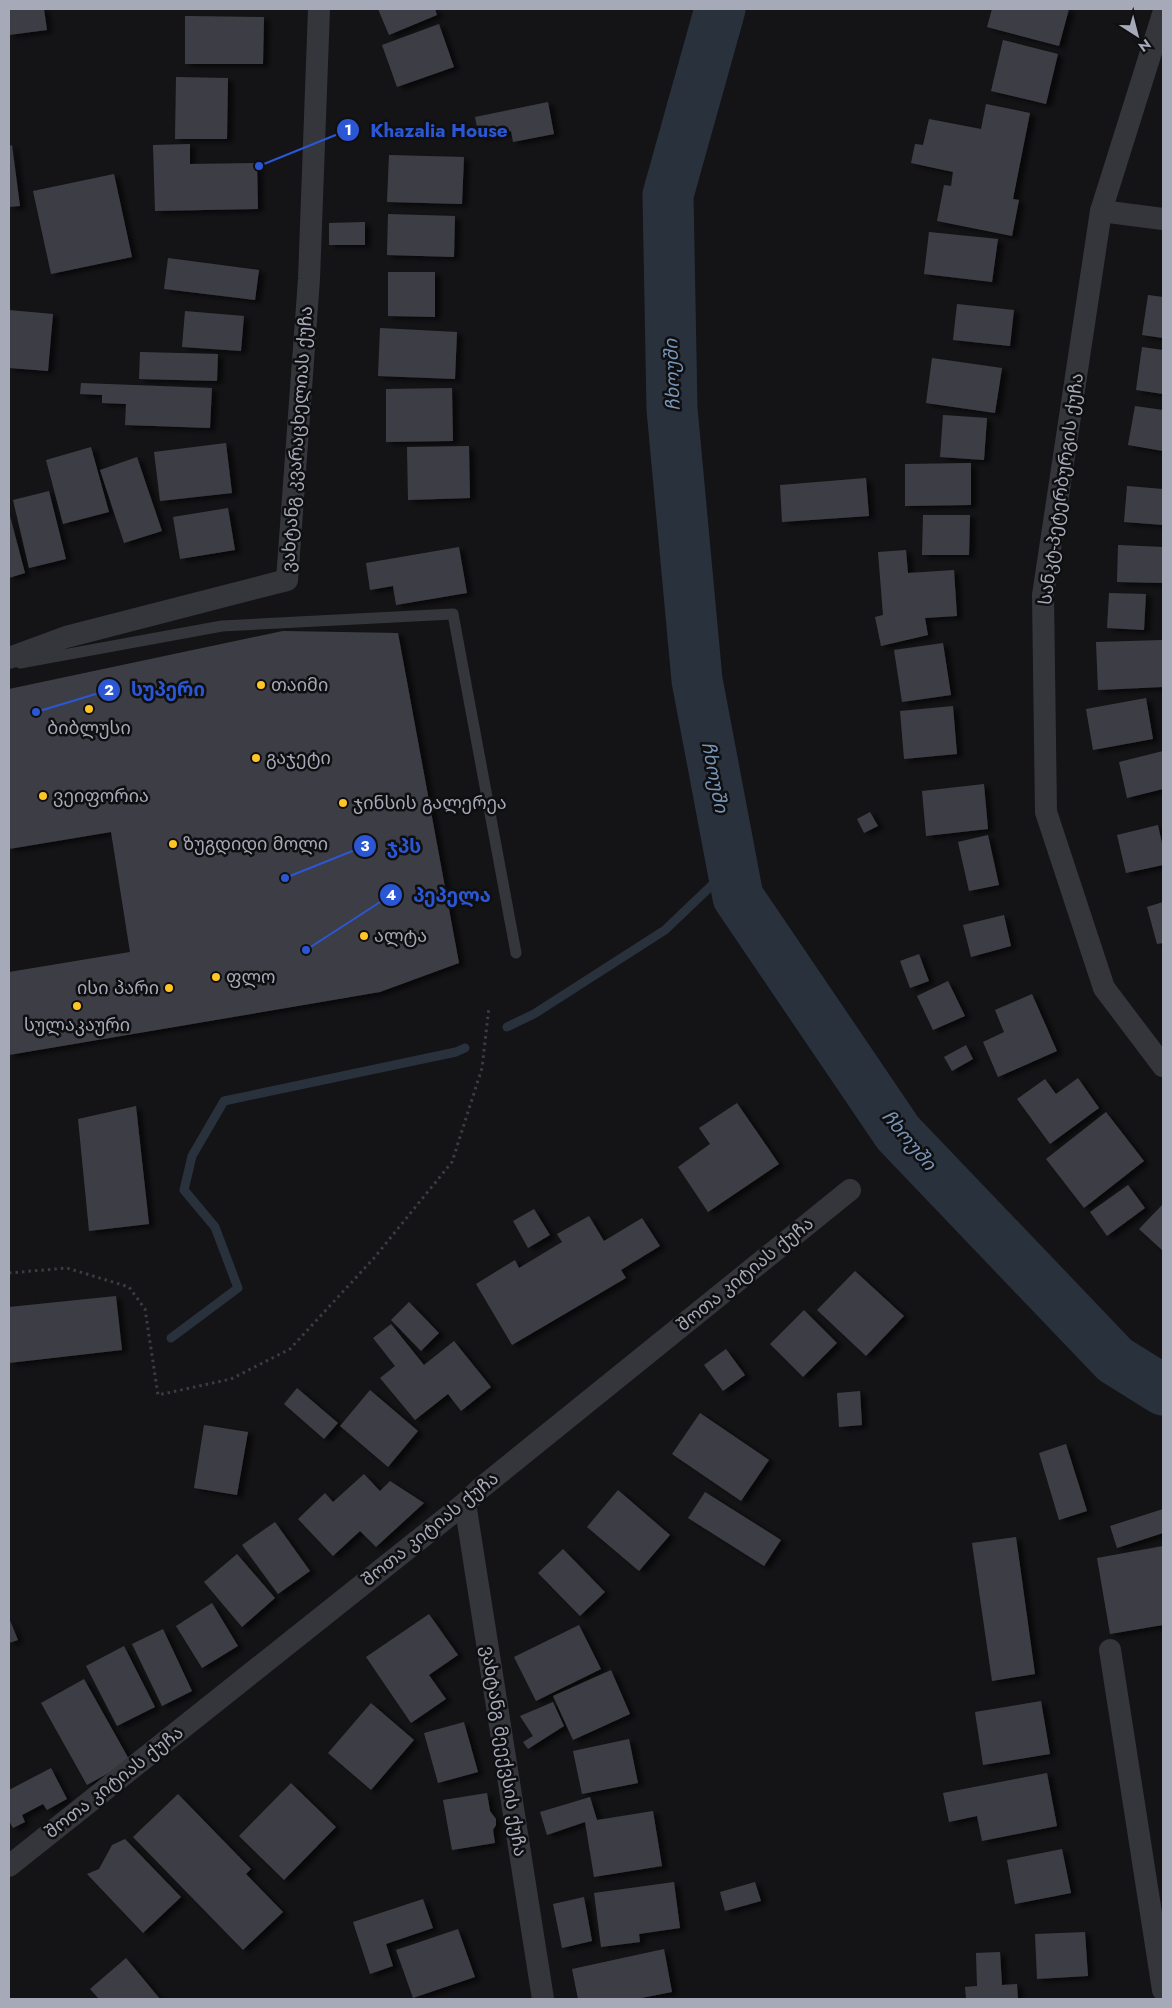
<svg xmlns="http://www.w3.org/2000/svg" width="1172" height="2008" font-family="Jost,'Noto Sans Georgian',sans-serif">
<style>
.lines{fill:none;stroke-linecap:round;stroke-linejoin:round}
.stream{stroke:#29323c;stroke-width:9}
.river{stroke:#29323c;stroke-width:51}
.building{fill:#3e3e44;filter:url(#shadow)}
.path{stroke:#3b3d43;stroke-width:3;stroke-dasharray:2.5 4;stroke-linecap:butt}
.lane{stroke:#35363c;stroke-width:11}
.street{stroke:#35363c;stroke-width:22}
.poi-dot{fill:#ffc524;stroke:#0f0f11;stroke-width:2}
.labels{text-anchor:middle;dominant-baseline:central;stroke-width:5;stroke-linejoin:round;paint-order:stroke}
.street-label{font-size:18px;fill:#a5a9b8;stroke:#0f0f11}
.poi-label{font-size:18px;fill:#a5a9b8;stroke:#0f0f11;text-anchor:start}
.water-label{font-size:19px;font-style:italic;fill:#7895b7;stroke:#0f0f11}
.leader{fill:none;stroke:#2b57d5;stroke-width:2}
.callout-dot{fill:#2b57d5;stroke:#0f0f11;stroke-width:2}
.mark-label{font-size:15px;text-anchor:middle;font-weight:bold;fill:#fff}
.callout-label{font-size:19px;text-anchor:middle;font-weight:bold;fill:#2b57d5;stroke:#0f0f11;stroke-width:5;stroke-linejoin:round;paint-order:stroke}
</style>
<defs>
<filter id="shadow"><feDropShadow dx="5.5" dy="3" stdDeviation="2.5" flood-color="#0009"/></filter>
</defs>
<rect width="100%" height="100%" fill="#141417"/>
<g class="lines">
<!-- stream -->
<g class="stream">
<polyline points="507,1027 534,1014 665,930 732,866"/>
<polyline points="171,1338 238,1288 215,1227 184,1190 192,1156 224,1101 456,1052 465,1048"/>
</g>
<!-- river -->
<polyline class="river" points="720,9 668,195 672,409 697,680 738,897 898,1133 1115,1360 1163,1390"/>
</g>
<!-- building -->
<g class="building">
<polygon points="9,9 44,9 47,30 9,35"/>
<polygon points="378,9 435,9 437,15 389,35"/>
<polygon points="992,9 1069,9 1059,46 987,27"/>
<polygon points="185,16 264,17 263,64 185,64"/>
<polygon points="439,24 454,67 397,87 382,45"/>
<polygon points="1003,40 1058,54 1046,104 991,91"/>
<polygon points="176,77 228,78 227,139 175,139"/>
<polygon points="548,102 554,134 513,142 511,131 479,137 475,117"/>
<polygon points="986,104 1030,113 1013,199 1019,200 1012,236 937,221 944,185 951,186 953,172 911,163 915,144 923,145 929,119 981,129"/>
<polygon points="190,144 190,164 257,163 258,209 155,211 153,145"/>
<polygon points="12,145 20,206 9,207 9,146"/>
<polygon points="389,155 464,157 462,204 387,202"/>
<polygon points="114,174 132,257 51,274 33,191"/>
<polygon points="388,214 455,216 454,257 387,255"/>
<polygon points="365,222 365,245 329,245 329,223"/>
<polygon points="929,232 998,239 992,282 924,274"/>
<polygon points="168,258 259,270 255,300 164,289"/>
<polygon points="388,272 435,272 435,317 388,316"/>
<polygon points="1148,295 1163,297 1163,338 1142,335"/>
<polygon points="957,304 1014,310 1010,346 953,340"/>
<polygon points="9,310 53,314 48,371 9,368"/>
<polygon points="185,311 244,316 241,351 182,347"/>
<polygon points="380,328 457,332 455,379 378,376"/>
<polygon points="1142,347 1163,350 1163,394 1136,390"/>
<polygon points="140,352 218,354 217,381 139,379"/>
<polygon points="932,358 1002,368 995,413 926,403"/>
<polygon points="81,383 212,388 210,428 125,425 126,404 102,403 102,395 80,394"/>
<polygon points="452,388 453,441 386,442 386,389"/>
<polygon points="1135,406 1163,410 1163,451 1128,445"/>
<polygon points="943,415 987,418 984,460 940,457"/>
<polygon points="226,443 232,493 160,501 154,452"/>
<polygon points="469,446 470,498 408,500 407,447"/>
<polygon points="91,447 109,512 63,524 46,460"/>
<polygon points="137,457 162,531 124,543 100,470"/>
<polygon points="971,463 971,505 905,506 905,464"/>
<polygon points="866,478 869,516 782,522 780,485"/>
<polygon points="1127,486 1163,489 1163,525 1124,522"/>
<polygon points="49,491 66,559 29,568 13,500"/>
<polygon points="228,508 235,550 180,559 173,517"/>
<polygon points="923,515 970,515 969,555 922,555"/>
<polygon points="9,516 10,516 25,573 9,578"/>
<polygon points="1118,545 1163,547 1163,583 1117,582"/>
<polygon points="459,547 467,593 396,605 393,586 370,590 366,563"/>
<polygon points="906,550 908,573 954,570 957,616 925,618 928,635 881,646 875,617 883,615 878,552"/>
<polygon points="1109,593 1146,594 1144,630 1107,628"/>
<polygon points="283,631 398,633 459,963 380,992 9,1055 9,972 130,952 111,832 9,849 9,689"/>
<polygon points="1163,640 1163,687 1098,690 1096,642"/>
<polygon points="943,643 951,695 902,702 894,650"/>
<polygon points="1146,698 1153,739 1093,750 1086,709"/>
<polygon points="953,706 957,754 904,759 900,711"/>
<polygon points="1163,751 1163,789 1127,798 1119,762"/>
<polygon points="984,784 988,829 926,836 922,791"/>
<polygon points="870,812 878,826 864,833 857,819"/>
<polygon points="1158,825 1163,848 1163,865 1126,873 1117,835"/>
<polygon points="988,835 999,885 969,891 958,842"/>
<polygon points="1163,902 1163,943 1157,944 1147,907"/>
<polygon points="1004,915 1011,946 971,957 963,925"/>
<polygon points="919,954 929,981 910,988 900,961"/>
<polygon points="948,981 965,1016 933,1030 917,996"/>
<polygon points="1032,994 1057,1051 998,1077 983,1042 1004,1032 995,1010"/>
<polygon points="966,1045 973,1059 952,1071 944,1057"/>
<polygon points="1078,1078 1099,1108 1050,1144 1017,1099 1045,1079 1056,1094"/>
<polygon points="737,1103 779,1164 708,1212 678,1167 710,1144 699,1128"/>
<polygon points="136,1106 149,1224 89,1231 78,1119"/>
<polygon points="1106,1112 1144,1161 1084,1208 1046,1159"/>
<polygon points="1128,1185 1145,1208 1107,1236 1090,1212"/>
<polygon points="1163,1204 1163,1251 1139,1229"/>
<polygon points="534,1209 550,1235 528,1248 513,1221"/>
<polygon points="589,1216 604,1241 642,1218 660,1246 621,1270 626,1278 512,1345 476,1284 515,1260 519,1268 562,1242 557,1234"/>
<polygon points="855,1271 904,1316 866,1356 817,1310"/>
<polygon points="116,1296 122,1350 9,1363 9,1307"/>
<polygon points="409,1302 439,1333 421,1351 391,1320"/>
<polygon points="804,1310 837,1343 803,1377 770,1344"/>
<polygon points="391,1324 424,1365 454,1341 491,1387 461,1411 448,1394 415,1420 380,1378 395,1366 373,1338"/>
<polygon points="726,1349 745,1375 723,1391 704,1365"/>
<polygon points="297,1388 338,1423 324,1439 284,1404"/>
<polygon points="370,1390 418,1431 388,1467 340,1426"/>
<polygon points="860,1391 862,1425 839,1427 837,1393"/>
<polygon points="700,1413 769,1460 741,1501 672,1454"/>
<polygon points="204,1425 248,1432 237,1495 194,1488"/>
<polygon points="1066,1444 1087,1511 1059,1520 1039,1453"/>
<polygon points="364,1474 380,1491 390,1481 424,1503 376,1547 360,1531 333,1556 298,1519 325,1493 333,1502"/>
<polygon points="618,1490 670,1535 639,1571 587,1527"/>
<polygon points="705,1492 781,1540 764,1566 688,1518"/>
<polygon points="1163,1509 1163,1533 1117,1548 1110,1526"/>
<polygon points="275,1522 310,1571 278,1594 242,1545"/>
<polygon points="1016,1537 1035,1674 992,1681 972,1543"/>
<polygon points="1163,1546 1163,1625 1110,1634 1097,1558"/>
<polygon points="563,1549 605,1592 580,1616 538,1573"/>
<polygon points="237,1554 275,1598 242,1627 204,1582"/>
<polygon points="212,1603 238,1646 202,1668 176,1626"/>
<polygon points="429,1614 458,1655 429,1675 446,1699 411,1723 366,1657"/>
<polygon points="9,1618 18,1640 9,1643"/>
<polygon points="579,1625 601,1669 536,1701 514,1657"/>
<polygon points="163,1629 192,1691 162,1706 132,1644"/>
<polygon points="124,1646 155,1707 117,1726 86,1666"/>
<polygon points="611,1670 630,1714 573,1740 553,1696"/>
<polygon points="84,1679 130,1761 87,1785 41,1703"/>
<polygon points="1041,1701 1050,1754 983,1765 975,1712"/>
<polygon points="553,1702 564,1726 528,1749 523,1742 533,1736 520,1716"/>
<polygon points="371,1703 414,1740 371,1790 328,1753"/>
<polygon points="464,1722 478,1772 438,1783 424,1733"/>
<polygon points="629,1739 638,1783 582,1794 573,1751"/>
<polygon points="51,1768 67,1799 47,1810 43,1804 22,1815 25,1822 13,1828 9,1821 9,1790"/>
<polygon points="1047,1773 1057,1826 982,1841 977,1816 949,1822 943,1793"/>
<polygon points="291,1783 336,1827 284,1880 239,1836"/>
<polygon points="487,1793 490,1811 496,1819 496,1825 493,1830 495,1843 452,1850 443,1800"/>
<polygon points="178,1794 251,1869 246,1874 283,1912 243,1950 133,1837"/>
<polygon points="590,1797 597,1820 653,1811 662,1866 594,1877 585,1822 547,1835 540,1812"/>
<polygon points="125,1839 181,1897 143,1933 87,1874 99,1869 112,1845"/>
<polygon points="1062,1849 1071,1893 1015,1904 1007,1860"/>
<polygon points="674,1882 680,1928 639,1934 640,1942 601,1947 594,1893"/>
<polygon points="755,1882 761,1901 725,1911 720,1892"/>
<polygon points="584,1897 592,1941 562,1948 553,1904"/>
<polygon points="423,1899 433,1928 386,1944 393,1966 370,1974 353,1922"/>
<polygon points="458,1929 475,1977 413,1998 396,1950"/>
<polygon points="1085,1932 1088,1976 1037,1979 1035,1934"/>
<polygon points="664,1949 672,1992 636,1999 578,1999 572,1969"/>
<polygon points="1000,1952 1002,1985 1017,1984 1018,1999 966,1999 965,1987 977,1986 976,1953"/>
<polygon points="126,1958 160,1999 99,1999 90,1989"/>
</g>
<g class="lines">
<!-- path -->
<polyline class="path" points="9,1273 67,1268 129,1287 145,1309 158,1395 231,1379 290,1349 374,1258 452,1162 482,1068 489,1007"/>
<!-- lane -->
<polyline class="lane" points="20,663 222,626 453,614 516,953"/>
<!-- street -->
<g class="street">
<polyline points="1163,14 1101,211 1043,595 1046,812 1104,988 1163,1066"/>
<polyline points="1101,211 1163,219"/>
<polyline points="9,658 66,637 287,580 309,279 319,9"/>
<polyline points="465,1503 543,1999"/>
<polyline points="1110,1650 1163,1990"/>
<polyline points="9,1866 465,1503 481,1488 850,1190"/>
</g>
</g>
<!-- markers -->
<g class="poi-dot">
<circle cx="261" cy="685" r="5"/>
<circle cx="89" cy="709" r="5"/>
<circle cx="256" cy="758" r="5"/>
<circle cx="43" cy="796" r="5"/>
<circle cx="343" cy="803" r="5"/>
<circle cx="173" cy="844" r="5"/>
<circle cx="364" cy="936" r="5"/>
<circle cx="216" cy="977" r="5"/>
<circle cx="169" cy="988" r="5"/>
<circle cx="77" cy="1006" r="5"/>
</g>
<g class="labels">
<!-- street labels -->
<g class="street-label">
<text transform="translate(297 439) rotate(-86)">ვახტანგ კვარაცხელიას ქუჩა</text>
<text transform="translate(1061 489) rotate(-82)">სანკტ-პეტერბურგის ქუჩა</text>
<text transform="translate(745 1274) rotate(-39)">შოთა კიტიას ქუჩა</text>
<text transform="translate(430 1529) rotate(-39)">შოთა კიტიას ქუჩა</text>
<text transform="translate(504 1751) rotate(81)">ვახტანგ მეექვსის ქუჩა</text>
<text transform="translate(114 1782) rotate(-38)">შოთა კიტიას ქუჩა</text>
</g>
<!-- poi labels -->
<g class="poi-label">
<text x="271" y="685">თაიმი</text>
<text x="89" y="728" text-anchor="middle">ბიბლუსი</text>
<text x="266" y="758">გაჯეტი</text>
<text x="53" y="796">ვეიფორია</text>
<text x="353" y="803">ჯინსის გალერეა</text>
<text x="183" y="844">ზუგდიდი მოლი</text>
<text x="374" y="936">ალტა</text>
<text x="226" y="977">ფლო</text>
<text x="159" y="988" text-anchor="end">ისი პარი</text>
<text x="77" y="1025" text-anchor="middle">სულაკაური</text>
</g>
<!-- water labels -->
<g class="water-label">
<text transform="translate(672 375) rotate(-92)">ჩხოუში</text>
<text transform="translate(715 777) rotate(79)">ჩხოუში</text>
<text transform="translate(909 1140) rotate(50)">ჩხოუში</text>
</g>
</g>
<!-- callouts -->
<path class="leader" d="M259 166L348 130M36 712L109 690M285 878L365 846M306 950L391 895"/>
<g class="callout-dot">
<circle cx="259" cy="166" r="5"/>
<circle cx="36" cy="712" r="5"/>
<circle cx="285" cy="878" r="5"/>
<circle cx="306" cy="950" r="5"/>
<circle cx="348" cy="130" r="12"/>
<circle cx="109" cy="690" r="12"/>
<circle cx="365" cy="846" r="12"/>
<circle cx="391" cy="895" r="12"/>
</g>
<g class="mark-label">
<text x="348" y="135">1</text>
<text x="109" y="695">2</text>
<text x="365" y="851">3</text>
<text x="391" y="900">4</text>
</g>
<g class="callout-label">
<text x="439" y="137">Khazalia House</text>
<text x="168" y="696">სუპერი</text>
<text x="404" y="853">ჯპს</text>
<text x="452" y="902">პეპელა</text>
</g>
<!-- border -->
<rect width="1172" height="2008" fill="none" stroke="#a5a9b8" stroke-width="20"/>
<!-- north arrow -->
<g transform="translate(1137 35) rotate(144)" stroke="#0f0f11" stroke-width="4" paint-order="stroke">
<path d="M0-4L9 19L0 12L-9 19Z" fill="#a5a9b8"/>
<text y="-8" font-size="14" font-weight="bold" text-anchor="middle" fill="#a5a9b8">N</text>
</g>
</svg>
